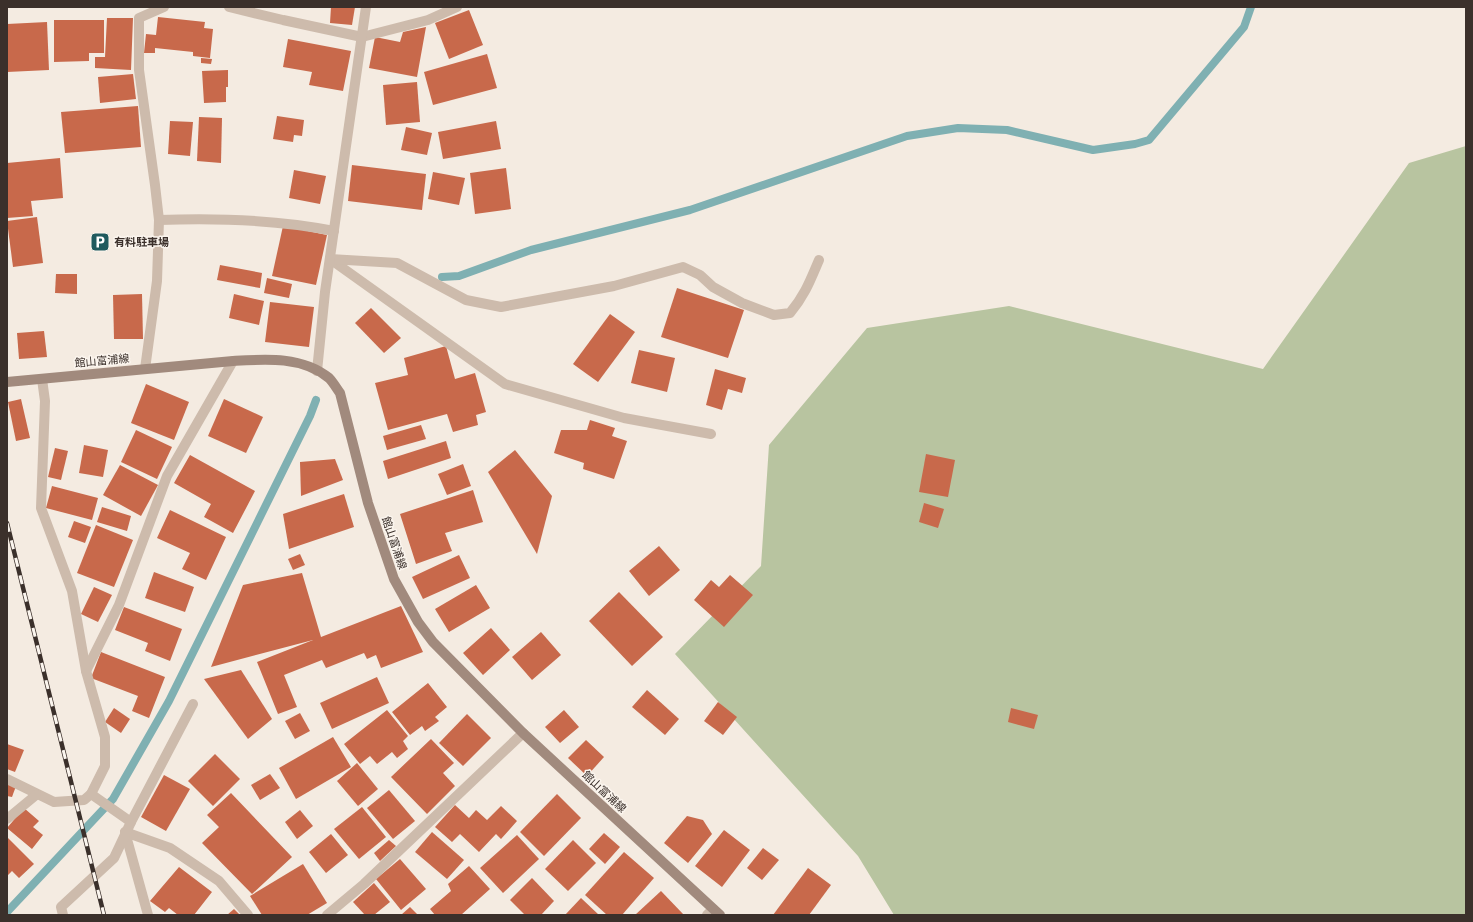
<svg xmlns="http://www.w3.org/2000/svg" width="1473" height="922" font-family="'Work Sans','Noto Sans JP',sans-serif">
<style>
.green{fill:#b8c4a0}
.lines{fill:none;stroke-linecap:round;stroke-linejoin:round}
.stream{stroke:#7fb0b2;stroke-width:8}
.building{fill:#c8694b}
.lane{stroke:#cdbbac;stroke-width:10}
.street{stroke:#cdbbac;stroke-width:10}
.secondary{stroke:#a18a7d;stroke-width:10}
.rail-casing{stroke:#3b302b;stroke-width:4.5}
.rail{stroke:#fbf5ee;stroke-width:3;stroke-dasharray:9;stroke-linecap:butt}
.labels{text-anchor:middle;dominant-baseline:central;stroke-width:3;stroke-linejoin:round;paint-order:stroke}
.poi-label{font-size:11px;font-weight:bold;fill:#3b302b;stroke:#fbf5ee;text-anchor:start}
.street-label{font-size:11px;fill:#3b302b;stroke:#fbf5ee}
</style>
<rect width="100%" height="100%" fill="#f4ebe1"/>
<!-- green -->
<polygon class="green" points="1466,146 1466,915 894,915 858,856 675,654 761,566 769,445 867,328 1009,306 1263,369 1409,163"/>
<g class="lines">
<!-- stream -->
<g class="stream">
<polyline points="442,277 459,276 531,250 690,210 907,136 958,128 1007,130 1093,150 1135,144 1149,140 1244,27 1251,7"/>
<polyline points="7,912 113,799 169,701 310,416 316,400"/>
</g>
</g>
<!-- building -->
<g class="building">
<polygon points="331,7 355,7 352,25 330,23"/>
<polygon points="469,10 483,45 449,59 435,23"/>
<polygon points="158,17 205,22 204,28 213,29 210,58 193,56 193,52 155,48 155,53 144,53 146,34 156,35"/>
<polygon points="107,18 133,18 131,70 95,68 95,57 105,57"/>
<polygon points="54,20 104,20 104,53 89,53 89,61 54,62"/>
<polygon points="47,22 49,70 7,72 7,24"/>
<polygon points="426,27 417,77 369,68 375,37 400,42 403,32"/>
<polygon points="288,39 351,51 343,91 309,85 312,72 283,67"/>
<polygon points="487,54 497,88 433,105 424,72"/>
<polygon points="201,58 212,59 211,64 201,63"/>
<polygon points="228,70 228,87 226,87 226,102 204,103 202,71"/>
<polygon points="133,74 136,99 100,103 98,77"/>
<polygon points="417,82 420,122 386,125 383,85"/>
<polygon points="138,106 141,147 65,153 61,112"/>
<polygon points="277,116 304,120 302,136 294,135 293,142 273,139"/>
<polygon points="199,117 222,118 221,163 197,161"/>
<polygon points="170,121 193,122 190,156 168,154"/>
<polygon points="496,121 501,149 443,159 438,132"/>
<polygon points="406,127 432,133 427,155 401,150"/>
<polygon points="60,158 63,198 31,201 33,216 7,218 7,163"/>
<polygon points="352,165 426,174 422,210 348,201"/>
<polygon points="506,168 511,209 475,214 470,173"/>
<polygon points="294,170 326,176 320,204 289,198"/>
<polygon points="433,172 465,178 459,205 428,199"/>
<polygon points="37,217 43,263 13,267 7,221"/>
<polygon points="283,226 327,235 316,285 272,276"/>
<polygon points="220,265 262,273 260,288 217,280"/>
<polygon points="56,274 77,274 77,294 55,293"/>
<polygon points="267,278 292,284 289,298 264,293"/>
<polygon points="677,288 744,310 728,358 661,337"/>
<polygon points="142,294 143,339 114,339 113,295"/>
<polygon points="234,294 264,301 259,325 229,318"/>
<polygon points="270,302 314,307 309,347 265,342"/>
<polygon points="371,308 401,338 384,353 355,323"/>
<polygon points="610,314 635,332 598,382 573,364"/>
<polygon points="44,331 47,357 19,359 17,333"/>
<polygon points="446,346 455,379 475,373 486,412 476,415 478,425 453,432 447,414 388,430 375,383 408,375 404,358"/>
<polygon points="639,350 675,358 667,392 631,383"/>
<polygon points="715,369 746,378 742,393 728,389 722,410 706,405"/>
<polygon points="146,384 189,402 174,440 131,423"/>
<polygon points="21,399 30,438 16,441 8,402"/>
<polygon points="224,399 263,417 246,453 208,436"/>
<polygon points="590,420 615,428 612,436 627,441 614,479 583,469 584,463 554,453 561,430 587,430"/>
<polygon points="421,425 426,439 387,450 383,436"/>
<polygon points="136,430 172,447 157,479 121,462"/>
<polygon points="446,441 451,458 388,479 383,461"/>
<polygon points="84,445 108,450 103,477 79,473"/>
<polygon points="55,448 68,451 61,480 48,477"/>
<polygon points="515,450 552,496 537,554 488,472"/>
<polygon points="926,454 955,460 948,497 919,492"/>
<polygon points="190,455 255,491 233,533 204,517 211,504 174,483"/>
<polygon points="335,459 343,480 301,496 300,462"/>
<polygon points="463,464 471,486 447,495 438,474"/>
<polygon points="120,465 158,485 141,516 103,495"/>
<polygon points="52,486 98,498 92,520 46,508"/>
<polygon points="473,490 483,522 445,533 452,551 416,564 400,514"/>
<polygon points="344,494 354,527 289,549 283,514"/>
<polygon points="924,503 944,509 938,528 919,522"/>
<polygon points="102,507 131,516 127,531 97,522"/>
<polygon points="170,510 226,537 206,580 182,569 190,553 157,538"/>
<polygon points="74,521 91,527 85,543 68,537"/>
<polygon points="96,525 133,540 114,587 77,573"/>
<polygon points="659,546 680,570 649,596 629,571"/>
<polygon points="300,554 305,565 293,570 288,559"/>
<polygon points="459,555 470,578 423,599 412,577"/>
<polygon points="154,572 194,587 185,612 145,598"/>
<polygon points="302,573 321,637 401,606 423,652 381,668 376,655 367,659 364,653 326,668 322,660 284,675 297,707 278,714 257,662 313,640 211,667 243,585"/>
<polygon points="730,575 753,595 724,627 694,600 711,580 719,587"/>
<polygon points="476,585 490,608 449,632 435,609"/>
<polygon points="94,587 112,595 98,622 81,614"/>
<polygon points="619,592 663,637 632,666 589,621"/>
<polygon points="124,607 182,629 170,661 145,651 148,643 115,630"/>
<polygon points="491,628 510,650 483,675 463,653"/>
<polygon points="541,632 561,655 532,680 512,657"/>
<polygon points="101,652 165,677 149,718 132,711 138,696 91,678"/>
<polygon points="241,670 272,719 248,739 204,679"/>
<polygon points="377,677 389,703 332,729 320,703"/>
<polygon points="428,683 447,707 435,717 439,721 425,731 422,726 410,735 392,712"/>
<polygon points="647,690 679,719 665,735 632,707"/>
<polygon points="718,702 737,717 723,735 704,721"/>
<polygon points="114,708 130,719 121,733 105,722"/>
<polygon points="1011,708 1038,715 1034,729 1008,722"/>
<polygon points="387,710 408,736 403,741 408,749 397,758 392,752 377,764 370,756 360,764 344,744"/>
<polygon points="564,710 579,727 560,743 545,727"/>
<polygon points="300,713 310,731 295,739 285,721"/>
<polygon points="467,714 491,738 463,766 439,743"/>
<polygon points="333,737 351,767 296,799 279,768"/>
<polygon points="431,739 454,763 443,773 455,786 427,814 391,777"/>
<polygon points="586,740 604,757 587,776 568,758"/>
<polygon points="7,744 24,750 15,772 7,769"/>
<polygon points="215,754 240,779 213,806 188,781"/>
<polygon points="357,763 378,789 358,806 337,781"/>
<polygon points="270,774 280,788 260,800 251,785"/>
<polygon points="164,775 190,789 166,831 141,817"/>
<polygon points="7,784 16,786 12,797 7,796"/>
<polygon points="389,790 415,821 393,839 367,808"/>
<polygon points="231,793 292,857 252,894 202,843 219,827 207,815"/>
<polygon points="557,794 581,818 544,856 520,832"/>
<polygon points="455,805 469,818 476,810 487,820 501,806 517,821 501,839 496,834 479,852 460,834 452,842 435,827"/>
<polygon points="362,807 386,837 359,859 334,829"/>
<polygon points="24,808 39,821 33,827 43,835 32,849 7,828"/>
<polygon points="300,810 313,826 297,839 285,822"/>
<polygon points="687,816 703,820 712,834 688,863 664,843"/>
<polygon points="724,830 750,850 722,887 695,866"/>
<polygon points="432,832 464,860 447,879 415,852"/>
<polygon points="604,833 620,847 605,864 589,849"/>
<polygon points="331,834 348,855 326,873 309,852"/>
<polygon points="517,835 539,859 503,893 480,868"/>
<polygon points="7,837 34,864 19,878 12,871 7,876"/>
<polygon points="389,840 396,846 380,861 374,853"/>
<polygon points="573,840 596,863 568,891 545,869"/>
<polygon points="763,848 779,860 762,880 747,868"/>
<polygon points="624,852 654,878 622,915 607,915 585,895"/>
<polygon points="400,859 426,889 401,910 376,879"/>
<polygon points="303,864 327,903 307,915 262,915 250,896"/>
<polygon points="469,866 490,889 461,915 435,915 430,909 451,891 448,884"/>
<polygon points="179,867 212,892 194,915 178,915 169,908 165,912 150,901"/>
<polygon points="808,868 831,885 809,915 773,915"/>
<polygon points="532,878 554,901 541,915 525,915 510,900"/>
<polygon points="374,883 390,902 374,915 365,915 353,902"/>
<polygon points="661,891 684,915 635,915"/>
<polygon points="581,898 599,915 565,915"/>
<polygon points="410,907 418,915 401,915"/>
<polygon points="234,909 240,915 227,915"/>
</g>
<g class="lines">
<!-- lane -->
<g class="lane">
<path d="M159,220C217,218 276,219 334,231"/>
<polyline points="330,259 505,384 624,418 711,434"/>
<polyline points="86,671 119,605 167,476 233,361"/>
</g>
<!-- street -->
<g class="street">
<polyline points="229,7 283,20 362,37 428,20 457,7"/>
<path d="M330,259L397,263L466,300L501,307L614,286L683,267L700,275L713,287L742,303L774,315L790,313C805,295 810,281 819,260"/>
<polyline points="145,369 157,281 159,220 155,185 139,70 139,18 164,7"/>
<polyline points="317,371 325,292 366,7"/>
<polyline points="42,379 45,401 41,508 72,591 86,671 105,737 105,766 91,794"/>
<polyline points="7,779 54,802 84,800 91,794 131,822"/>
<polyline points="7,819 36,795"/>
<polyline points="125,832 170,848 219,881 248,915"/>
<polyline points="125,832 148,915"/>
<polyline points="63,915 61,907 114,858 131,822 193,704"/>
<polyline points="327,915 364,884 523,733"/>
<polyline points="707,915 713,909"/>
</g>
<!-- secondary -->
<path class="secondary" d="M7,382L233,361C265,359 302,356 329,378C333,382 337,389 340,393L368,503L394,579L418,622L433,642L523,733L720,915"/>
<defs>
<polyline id="rail" points="7,523 104,915"/>
</defs>
<!-- rail casing -->
<use href="#rail" class="rail-casing"/>
<!-- rail -->
<use href="#rail" class="rail"/>
</g>
<!-- icons -->
<defs>
<symbol id="parking-square" viewBox="-11 -11 22 22"><rect x="-9" y="-9" width="18" height="18" rx="4" fill="#1f5a5e" stroke="#fbf5ee"/><path d="M-3.5-5.5H1a3.5 3.5 0 0 1 0 7H-1V5.5H-3.5ZM-1-3.4V-.6H.8a1.4 1.4 0 0 0 0-2.8Z" fill="#fff"/></symbol>
</defs>
<g fill-rule="evenodd">
<use href="#parking-square" x="89" y="231" width="22" height="22"/>
</g>
<g class="labels">
<!-- poi labels -->
<g class="poi-label">
<text x="114" y="242">有料駐車場</text>
</g>
<!-- street labels -->
<g class="street-label">
<text transform="translate(102 361) rotate(-5)">館山富浦線</text>
<text transform="translate(394 543) rotate(71)">館山富浦線</text>
<text transform="translate(604 792) rotate(43)">館山富浦線</text>
</g>
</g>
<!-- border -->
<rect width="1473" height="922" fill="none" stroke="#3b302b" stroke-width="16"/>
</svg>
